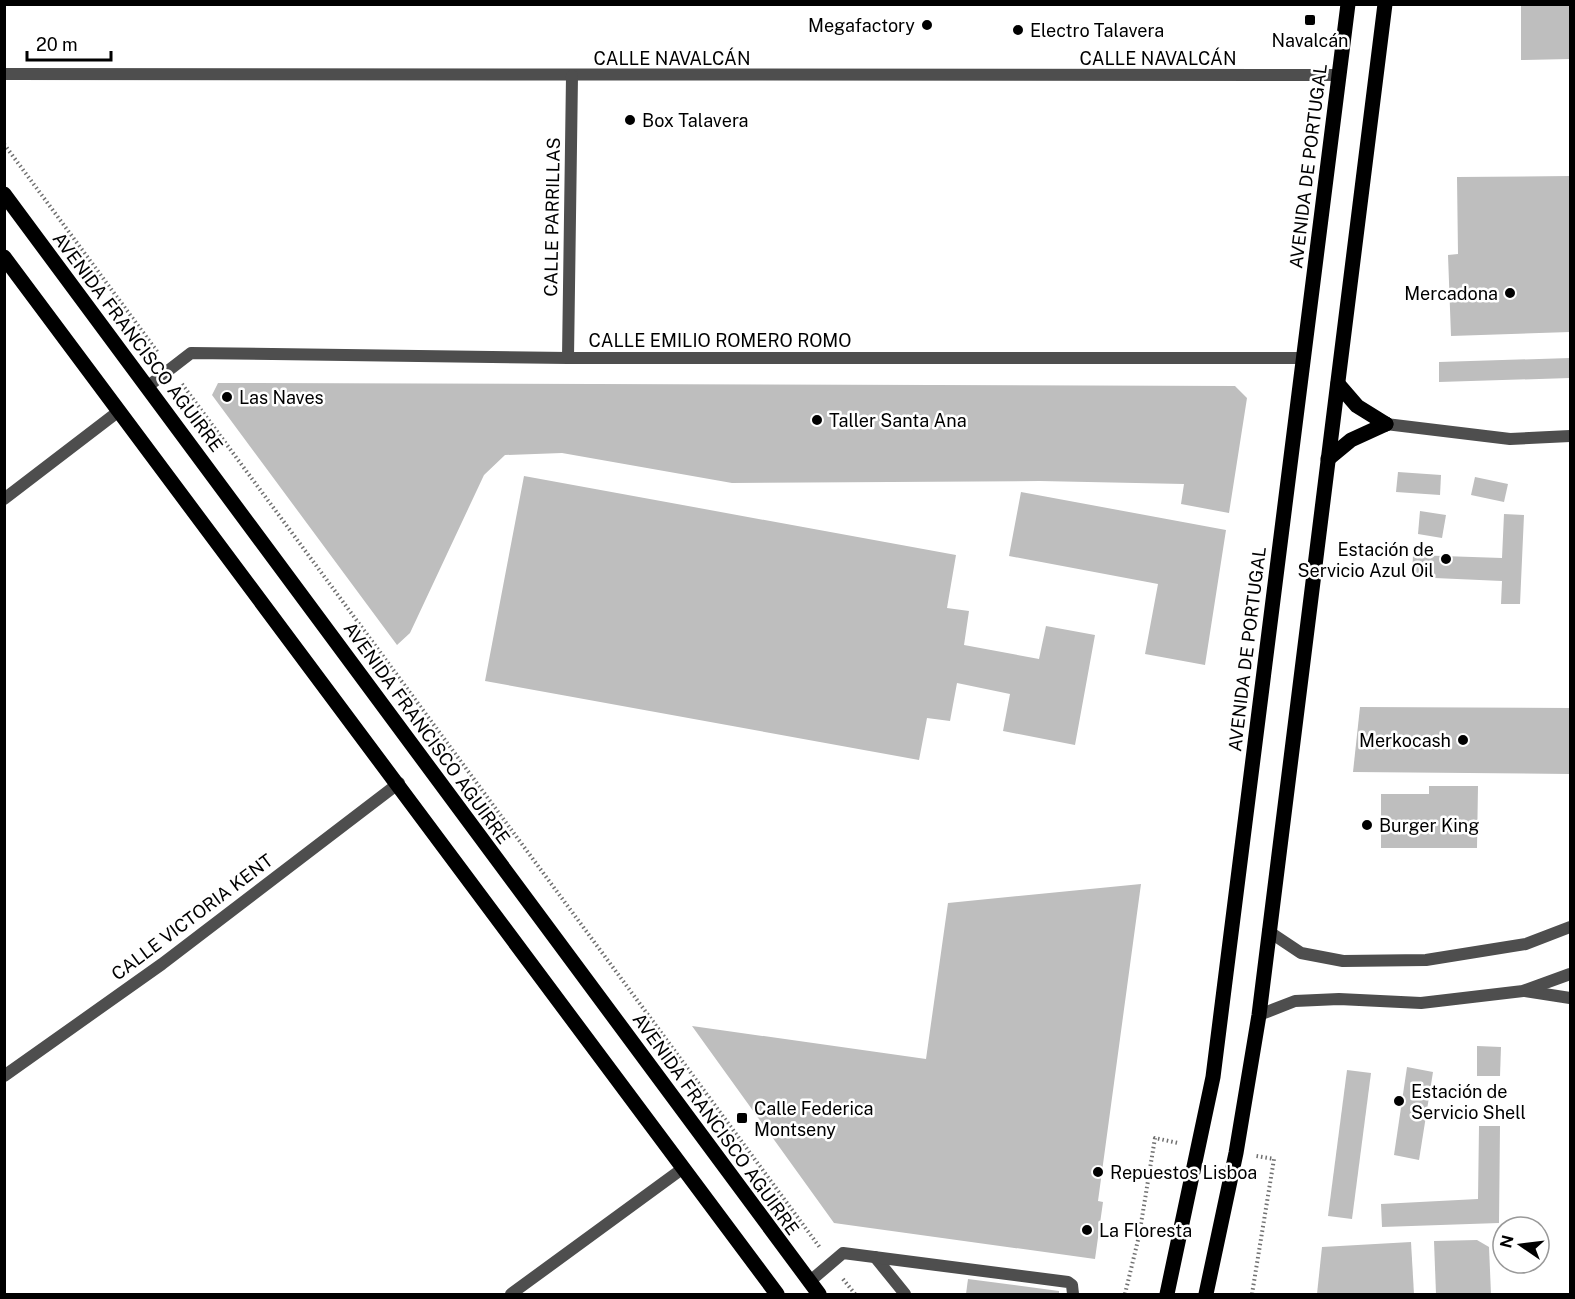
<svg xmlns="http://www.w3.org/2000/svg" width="1575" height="1299" font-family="'Public Sans',sans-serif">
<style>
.building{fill:#bebebe}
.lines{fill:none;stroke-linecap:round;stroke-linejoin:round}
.path{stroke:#707070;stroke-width:4;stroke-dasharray:1.5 3;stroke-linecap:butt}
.lane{stroke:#4e4e4e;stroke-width:12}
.street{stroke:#4e4e4e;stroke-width:12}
.primary{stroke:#000;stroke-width:15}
.poi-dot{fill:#000;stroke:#fff;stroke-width:2}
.labels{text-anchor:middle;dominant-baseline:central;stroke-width:5;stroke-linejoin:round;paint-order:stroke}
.poi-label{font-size:18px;fill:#000;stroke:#fff;text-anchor:start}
.street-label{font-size:18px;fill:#000;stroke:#fff}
</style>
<rect width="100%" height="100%" fill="#fff"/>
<!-- building -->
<g class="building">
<polygon points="1521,4 1570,4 1570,59 1521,60"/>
<polygon points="1570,176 1570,332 1451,336 1448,255 1458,254 1457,177"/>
<polygon points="1570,358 1570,378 1439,382 1439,362"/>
<polygon points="218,383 1235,386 1247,398 1229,513 1181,504 1184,484 1040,481 732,483 562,453 505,455 484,475 410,633 397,645 212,395"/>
<polygon points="1398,472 1441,475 1440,495 1396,492"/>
<polygon points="524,476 956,555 947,608 969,611 964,645 1039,659 1046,626 1095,635 1075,745 1003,731 1010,694 957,683 950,721 927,718 919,760 485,681"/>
<polygon points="1475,477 1508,484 1504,502 1471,495"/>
<polygon points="1021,492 1226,530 1205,665 1145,654 1158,584 1009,556"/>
<polygon points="1420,511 1446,515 1442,538 1418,534"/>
<polygon points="1504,514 1524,515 1520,604 1501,604 1502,581 1412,577 1413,555 1502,558"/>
<polygon points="1360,707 1570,708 1570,774 1353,772"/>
<polygon points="1429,786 1478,786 1477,848 1381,848 1381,794 1429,794"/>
<polygon points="1141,884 1098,1201 1103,1202 1095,1259 834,1223 692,1026 926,1059 948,903"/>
<polygon points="1477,1046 1501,1047 1500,1076 1477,1076"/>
<polygon points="1407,1067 1433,1072 1419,1160 1394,1155"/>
<polygon points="1347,1070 1371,1073 1352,1219 1328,1216"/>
<polygon points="1479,1126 1500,1126 1499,1223 1382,1227 1381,1204 1478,1199"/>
<polygon points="1477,1240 1489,1247 1491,1294 1436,1294 1434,1241"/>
<polygon points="1411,1242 1414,1294 1317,1294 1322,1247"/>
<polygon points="968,1279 1059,1291 1059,1294 966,1294"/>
</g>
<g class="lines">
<!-- path -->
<g class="path">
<polyline points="4,144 159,354"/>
<polyline points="182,384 821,1249"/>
<polyline points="843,1279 855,1294"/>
<polyline points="1125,1294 1139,1236 1155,1138 1178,1143"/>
<polyline points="1252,1294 1274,1159 1256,1156"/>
</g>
<!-- lane -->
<g class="lane">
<polyline points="875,1257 905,1294"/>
<polyline points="809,1282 843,1253 1068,1282 1072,1285 1073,1294"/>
</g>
<!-- street -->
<g class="street">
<polyline points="4,74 1339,75"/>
<polyline points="568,358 572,76"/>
<polyline points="147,387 191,353 568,358 1303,358"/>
<polyline points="1386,424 1510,439 1570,436"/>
<polyline points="4,499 119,411"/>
<polyline points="1268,931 1301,953 1343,961 1426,960 1526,944 1570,927"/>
<polyline points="1525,991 1570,998"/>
<polyline points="1259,1015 1295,1001 1339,999 1421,1003 1523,991 1570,974"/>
<polyline points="4,1076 162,964 399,783"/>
<polyline points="511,1294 682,1169"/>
</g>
<!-- primary -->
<g class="primary">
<polyline points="4,194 819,1294"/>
<polyline points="4,257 777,1294"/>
<polyline points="1338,384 1357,406 1386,424"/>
<polyline points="1328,459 1351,440 1386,424"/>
<polyline points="1167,1294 1213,1077 1348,4"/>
<polyline points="1206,1294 1236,1153 1259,1015 1385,4"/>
</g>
</g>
<!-- markers -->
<g class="poi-dot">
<rect x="1304" y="14" width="12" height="12" rx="3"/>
<circle cx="927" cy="25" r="6"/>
<circle cx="1018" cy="30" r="6"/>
<circle cx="630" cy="120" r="6"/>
<circle cx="1510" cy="293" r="6"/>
<circle cx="227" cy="397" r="6"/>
<circle cx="817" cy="420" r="6"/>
<circle cx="1446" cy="559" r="6"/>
<circle cx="1463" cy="740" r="6"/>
<circle cx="1367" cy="825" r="6"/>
<circle cx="1399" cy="1101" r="6"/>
<rect x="736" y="1112" width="12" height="12" rx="3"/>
<circle cx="1098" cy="1172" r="6"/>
<circle cx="1087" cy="1230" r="6"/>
</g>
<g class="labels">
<!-- poi labels -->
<g class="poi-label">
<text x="915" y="25" text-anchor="end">Megafactory</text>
<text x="1030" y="30">Electro Talavera</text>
<text x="1310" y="40" text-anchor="middle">Navalcán</text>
<text x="642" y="120">Box Talavera</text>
<text x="1498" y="293" text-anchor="end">Mercadona</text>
<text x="239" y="397">Las Naves</text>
<text x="829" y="420">Taller Santa Ana</text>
<text x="1434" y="549" text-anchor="end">Estación de<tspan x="1434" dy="21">Servicio Azul Oil</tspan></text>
<text x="1451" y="740" text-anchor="end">Merkocash</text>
<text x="1379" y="825">Burger King</text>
<text x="1411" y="1091">Estación de<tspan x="1411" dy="21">Servicio Shell</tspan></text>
<text x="754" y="1108">Calle Federica<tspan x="754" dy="21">Montseny</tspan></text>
<text x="1110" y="1172">Repuestos Lisboa</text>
<text x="1099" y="1230">La Floresta</text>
</g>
<!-- street labels -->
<g class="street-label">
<text x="672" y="58">CALLE NAVALCÁN</text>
<text x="1158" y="58">CALLE NAVALCÁN</text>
<text transform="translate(1308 166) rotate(-83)">AVENIDA DE PORTUGAL</text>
<text transform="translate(552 217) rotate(-89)">CALLE PARRILLAS</text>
<text x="720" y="340">CALLE EMILIO ROMERO ROMO</text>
<text transform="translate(138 342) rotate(53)">AVENIDA FRANCISCO AGUIRRE</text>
<text transform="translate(1247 649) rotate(-83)">AVENIDA DE PORTUGAL</text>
<text transform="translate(427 733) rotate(54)">AVENIDA FRANCISCO AGUIRRE</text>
<text transform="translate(192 917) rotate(-37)">CALLE VICTORIA KENT</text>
<text transform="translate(716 1124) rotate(54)">AVENIDA FRANCISCO AGUIRRE</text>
</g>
</g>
<!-- border -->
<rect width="1575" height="1299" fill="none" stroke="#000000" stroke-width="12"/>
<!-- north arrow -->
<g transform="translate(1521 1245) rotate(284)"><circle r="28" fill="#ffffff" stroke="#999999" stroke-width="1.5"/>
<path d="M0-4.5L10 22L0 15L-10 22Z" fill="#000000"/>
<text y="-9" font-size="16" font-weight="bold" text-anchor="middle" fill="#000000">N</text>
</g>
<!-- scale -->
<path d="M27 51v9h84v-9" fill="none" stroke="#000000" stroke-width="3"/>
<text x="36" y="51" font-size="18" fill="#000000" stroke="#ffffff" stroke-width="4.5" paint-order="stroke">20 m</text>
</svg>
